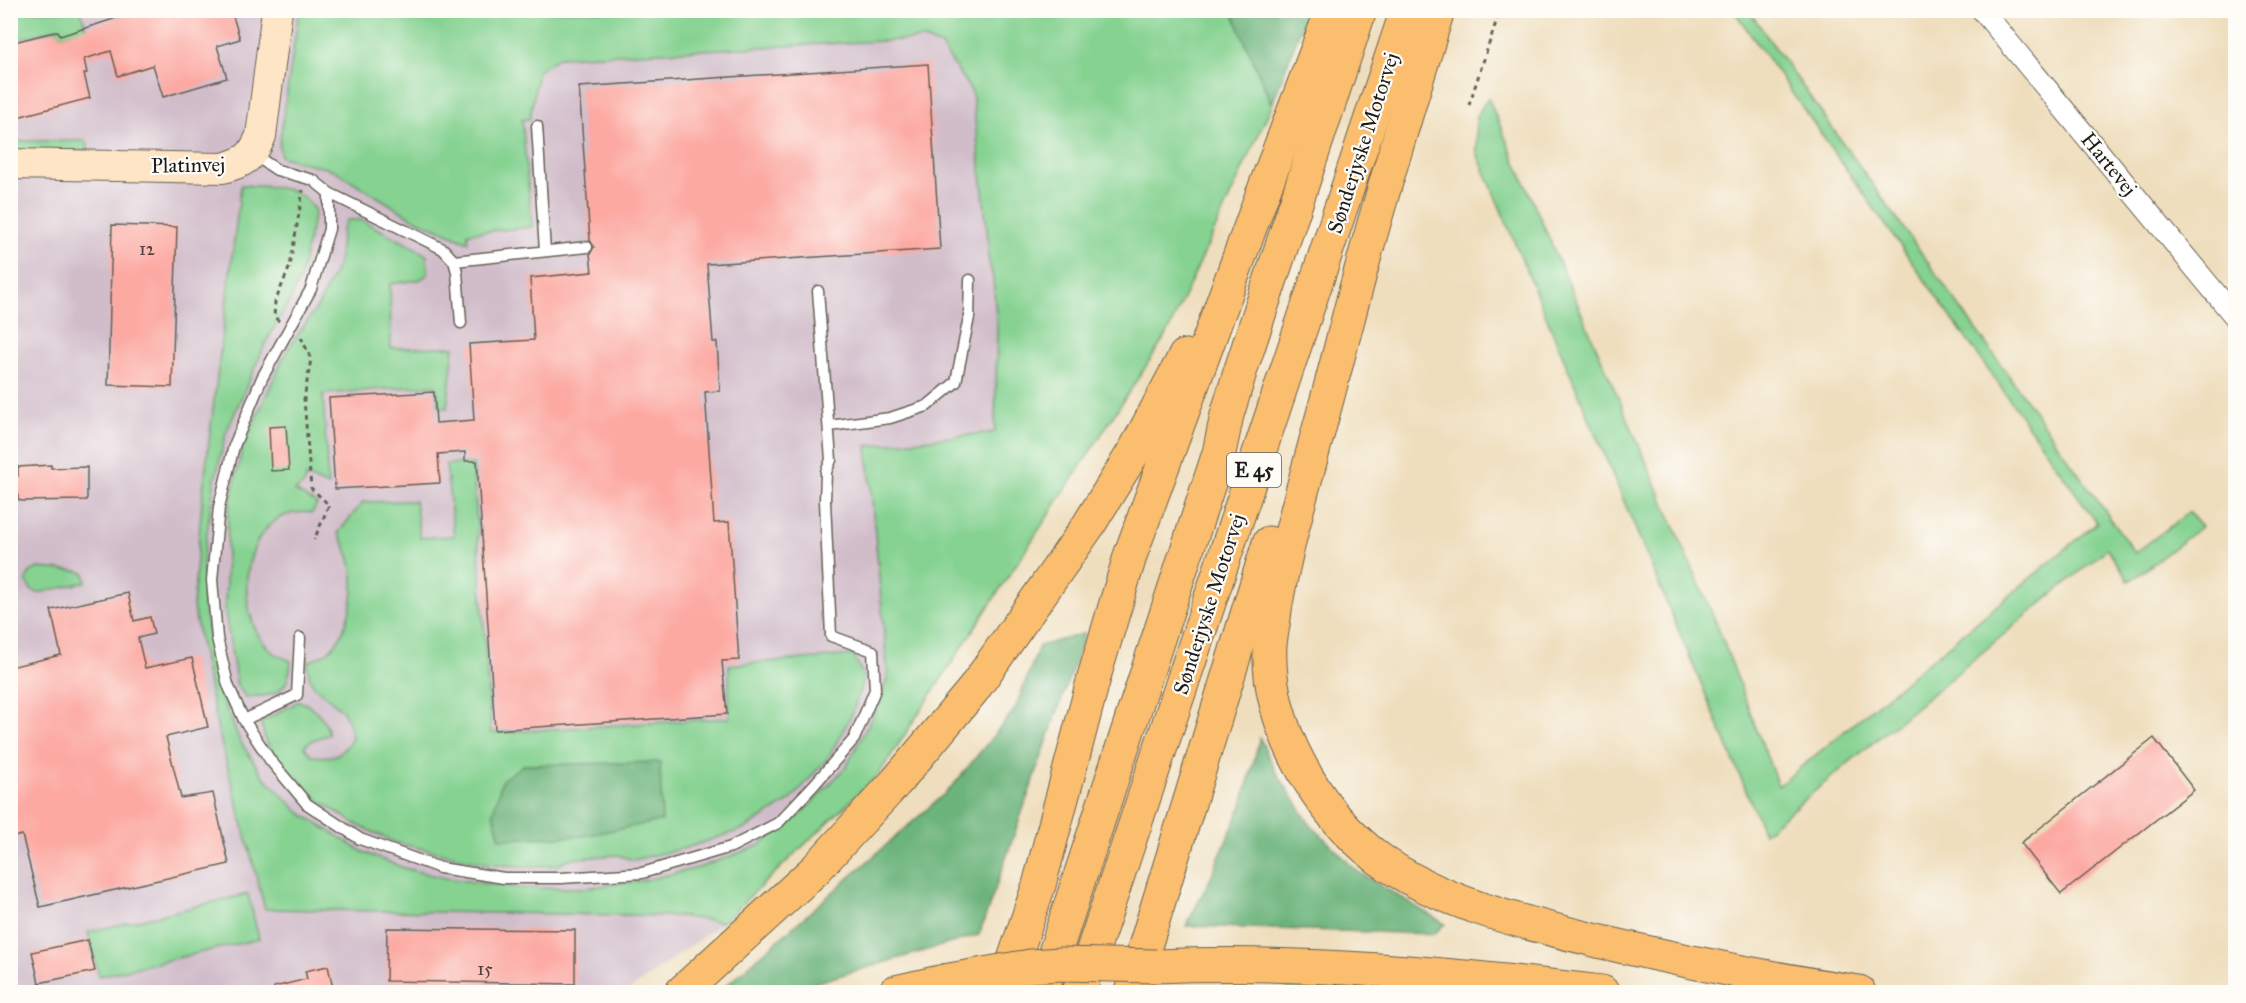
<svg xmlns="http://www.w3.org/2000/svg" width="2246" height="1003" font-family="'IM FELL Great Primer',serif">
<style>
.industrial{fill:#d1bdca}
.green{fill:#85d291;stroke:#507756;stroke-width:1.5}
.forest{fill:#6cb47b;stroke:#44684c;stroke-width:1.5}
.building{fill:#fca9a2}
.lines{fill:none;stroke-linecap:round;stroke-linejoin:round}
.lane-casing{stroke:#666054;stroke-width:13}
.street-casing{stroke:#666054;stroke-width:23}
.secondary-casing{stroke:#666054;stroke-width:32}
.highway-casing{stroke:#666054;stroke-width:35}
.path{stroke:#666054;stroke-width:3;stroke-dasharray:4.5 4.5;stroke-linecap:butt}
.lane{stroke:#fff;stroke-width:10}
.street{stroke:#fff;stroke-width:21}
.secondary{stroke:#fde5c5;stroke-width:30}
.highway{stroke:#fbbe6e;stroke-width:33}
.highway-bridge-casing{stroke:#666054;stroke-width:35;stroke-linecap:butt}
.highway-bridge{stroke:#fbbe6e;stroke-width:33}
.labels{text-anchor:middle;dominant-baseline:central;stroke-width:4.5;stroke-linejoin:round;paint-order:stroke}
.number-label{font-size:18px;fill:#543f3e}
.shield{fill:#fdfcf7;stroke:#605f5e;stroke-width:1.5}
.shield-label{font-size:20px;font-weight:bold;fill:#1c1c1c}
.street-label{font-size:21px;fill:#1c1c1c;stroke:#fdfcf7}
</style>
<rect width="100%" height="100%" fill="#fdfcf7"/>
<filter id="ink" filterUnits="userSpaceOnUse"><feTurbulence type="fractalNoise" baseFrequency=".0167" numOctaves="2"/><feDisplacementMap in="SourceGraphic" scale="12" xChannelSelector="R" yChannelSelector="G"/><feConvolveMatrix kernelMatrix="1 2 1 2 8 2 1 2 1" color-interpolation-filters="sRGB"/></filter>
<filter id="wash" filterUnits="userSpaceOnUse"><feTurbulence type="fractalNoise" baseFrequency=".008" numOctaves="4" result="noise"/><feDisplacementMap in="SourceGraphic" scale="24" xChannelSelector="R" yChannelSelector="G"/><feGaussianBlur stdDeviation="1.35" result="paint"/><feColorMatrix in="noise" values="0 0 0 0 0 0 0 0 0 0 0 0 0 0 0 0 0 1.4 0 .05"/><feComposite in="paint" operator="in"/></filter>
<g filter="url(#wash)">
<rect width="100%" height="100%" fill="#efdebd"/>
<!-- industrial -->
<polygon class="industrial" points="10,11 1232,11 1272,105 1167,334 879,774 723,922 627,992 11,992"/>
<!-- green -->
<g class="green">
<polygon points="11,11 81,11 86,29 60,36 56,29 11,41"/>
<path d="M299,11H1232L1272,105L1167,334L879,774L723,922L677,916L265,909L218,730L193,606L203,490L241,185C269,187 300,183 315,211L300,278L288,304L267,340L226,433L214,484L203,559L204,605L212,662L223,700L240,741L263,776L299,812L363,852L404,868L445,878L518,888H583L640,881L698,868L758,846L798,817L846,767L880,702L888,676L867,446L995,432L997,327L993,278L988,257V238L972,92L941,46L924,39L559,57L538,71L530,119L522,120L532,227L468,233V242L412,218L334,170L281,157L279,146Z"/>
<polygon points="1734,11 1749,11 2135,553 2189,512 2202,526 2140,574 2129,581 2107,549 1764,833 1477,153 1476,117 1488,98 1718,627 1778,786 2097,523"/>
<polygon points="11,141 87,141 88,151 11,151"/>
<path d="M347,220H361L417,249L427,256L428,274L419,280L390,284L391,348L454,347L447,408L440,407L435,385L323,394L328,486L306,476L304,484L295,491L317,504L312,513C242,503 229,612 270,650C276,655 284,658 291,661C289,694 275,696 246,697L237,686L225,611L228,511L243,446L287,350L318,306L338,265L342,230Z"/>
<path d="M446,464H473L491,733L729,718V665L853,655L864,677L852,714L829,756L791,800L746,828L686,848L633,860L618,855L567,859L559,865L528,867L484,863L397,843L359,826L321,802L282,764L265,740L261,722L299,701C315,707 325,717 329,734L313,740L304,746L312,756C334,758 340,757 352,739C350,731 349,719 343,712C327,692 307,693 308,662C315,659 322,656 329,651C338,643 342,634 346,623C357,592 356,561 338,533L363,502L415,501L420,538L454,536Z"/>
<polygon points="38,568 79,571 85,574 86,582 38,593 31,590 26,580 30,572"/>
<polygon points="248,894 259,939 99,976 88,932"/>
<polygon points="1286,981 1435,992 1287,992"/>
</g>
<!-- forest -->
<g class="forest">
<polygon points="1232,11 1307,11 1272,105"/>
<polygon points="1085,633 979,935 783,992 719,992 951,788 1015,709 1039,646"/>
<polygon points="1260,738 1275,770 1309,823 1358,872 1445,924 1434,934 1186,926 1209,881 1242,805"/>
<polygon points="660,762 662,821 583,836 500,839 493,813 502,780 523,765"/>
</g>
<g id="blocks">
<!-- building -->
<g class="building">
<polygon points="142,10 231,10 240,39 217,46 227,78 163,97 153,65 118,76 111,51 84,59 87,73 84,74 90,98 10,119 10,43 58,31 60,36"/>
<polygon points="928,64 940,249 707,264 713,342 717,342 720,391 705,392 714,523 729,522 739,660 722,661 727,714 495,730 477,461 465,461 465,452 438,454 440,483 335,489 329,398 434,392 436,423 474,420 469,344 534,340 530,278 592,272 590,254 594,247 590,240 579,87"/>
<polygon points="112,225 177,227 172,387 108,385"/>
<polygon points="286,426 289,470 271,471 269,427"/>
<polygon points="51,465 51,468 87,467 87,500 22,501 18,500 18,493 10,493 10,476 18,476 18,467"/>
<polygon points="128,593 134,621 150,617 154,634 138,638 145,668 192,658 208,727 166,737 181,798 213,793 229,864 40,907 22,835 10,838 10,667 61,655 51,610"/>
<polygon points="2154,738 2194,790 2061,894 2021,843"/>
<polygon points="387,928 575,930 575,984 386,981"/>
<polygon points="88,940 95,971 39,983 32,952"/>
<polygon points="328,966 334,993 274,993 274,987 307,979 305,971"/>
</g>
</g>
</g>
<g filter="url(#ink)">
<use href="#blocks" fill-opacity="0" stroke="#666054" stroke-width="1.5"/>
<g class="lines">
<defs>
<g id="lane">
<polyline points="537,126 545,251"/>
<polyline points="253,154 277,170 313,180 329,193 329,229 311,289 262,378 234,446 219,507 212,580 217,638 228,685 244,720 270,760 307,804 360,839 440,868 504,878 561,878 642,873 731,847 778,823 813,786 854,739 875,690 873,651 831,636 825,501 826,472 831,460 818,291"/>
<polyline points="329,193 443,249 454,261 457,272 461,323"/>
<polyline points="454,261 587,247"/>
<polyline points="829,426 890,418 927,406 956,382 969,317 970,280"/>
<polyline points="244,720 297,695 300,638"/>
</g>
<polyline id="street" points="1982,10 2236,318"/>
<path id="secondary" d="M10,164L223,168C246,161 251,159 261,136L277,10"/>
<g id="highway">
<path d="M1438,10C1417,80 1395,150 1375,220C1355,288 1339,357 1320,425C1304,486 1285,548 1275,610C1274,622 1271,634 1270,645C1266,724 1317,812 1378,858C1440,904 1529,924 1602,942C1687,962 1772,979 1859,992"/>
<path d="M1156,966C1306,960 1454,974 1602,992"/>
<polyline points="682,992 815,870 896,782 973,690 1088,526 1136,448 1185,356"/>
<polyline points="895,992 944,981"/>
<polyline points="1003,992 1039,885 1096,670 1131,553 1259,203 1332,10"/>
<polyline points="1042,992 1219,453 1227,415 1241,369 1360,10"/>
<polyline points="1079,992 1407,10"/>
<polyline points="1131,992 1269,543"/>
</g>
</defs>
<!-- lane casing -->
<use href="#lane" class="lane-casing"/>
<!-- street casing -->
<use href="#street" class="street-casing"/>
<!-- secondary casing -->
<use href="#secondary" class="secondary-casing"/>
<!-- highway casing -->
<use href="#highway" class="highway-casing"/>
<!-- path -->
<g class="path">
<polyline points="1469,105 1500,10"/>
<polyline points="279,321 274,317 275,302 290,266 303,190"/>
<polyline points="301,337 311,359 304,399 311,488 329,505 314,540"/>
</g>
<!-- lane -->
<use href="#lane" class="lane"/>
<!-- street -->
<use href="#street" class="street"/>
<!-- secondary -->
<use href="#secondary" class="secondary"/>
<!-- highway -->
<use href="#highway" class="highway"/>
<defs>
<polyline id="highway-bridge" points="944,981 1030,966 1061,964 1156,966"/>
</defs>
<!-- highway-bridge casing -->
<use href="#highway-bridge" class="highway-bridge-casing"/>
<!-- highway-bridge -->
<use href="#highway-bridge" class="highway-bridge"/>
</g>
</g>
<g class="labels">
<!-- number labels -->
<g class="number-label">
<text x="147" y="249">12</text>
<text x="485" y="969">15</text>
</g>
<!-- shield labels -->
<rect class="shield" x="1227" y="453" width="54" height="34" rx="4.5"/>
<g class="shield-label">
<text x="1254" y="470">E 45</text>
</g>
<!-- street labels -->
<g class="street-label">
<text transform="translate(1363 143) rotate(-72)">Sønderjyske Motorvej</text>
<text transform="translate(2109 164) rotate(51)">Hartevej</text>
<text transform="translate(188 165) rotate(-1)">Platinvej</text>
<text transform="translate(1209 604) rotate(-72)">Sønderjyske Motorvej</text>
</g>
</g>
<!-- margin -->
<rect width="2246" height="1003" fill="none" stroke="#fdfcf7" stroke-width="36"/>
</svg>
